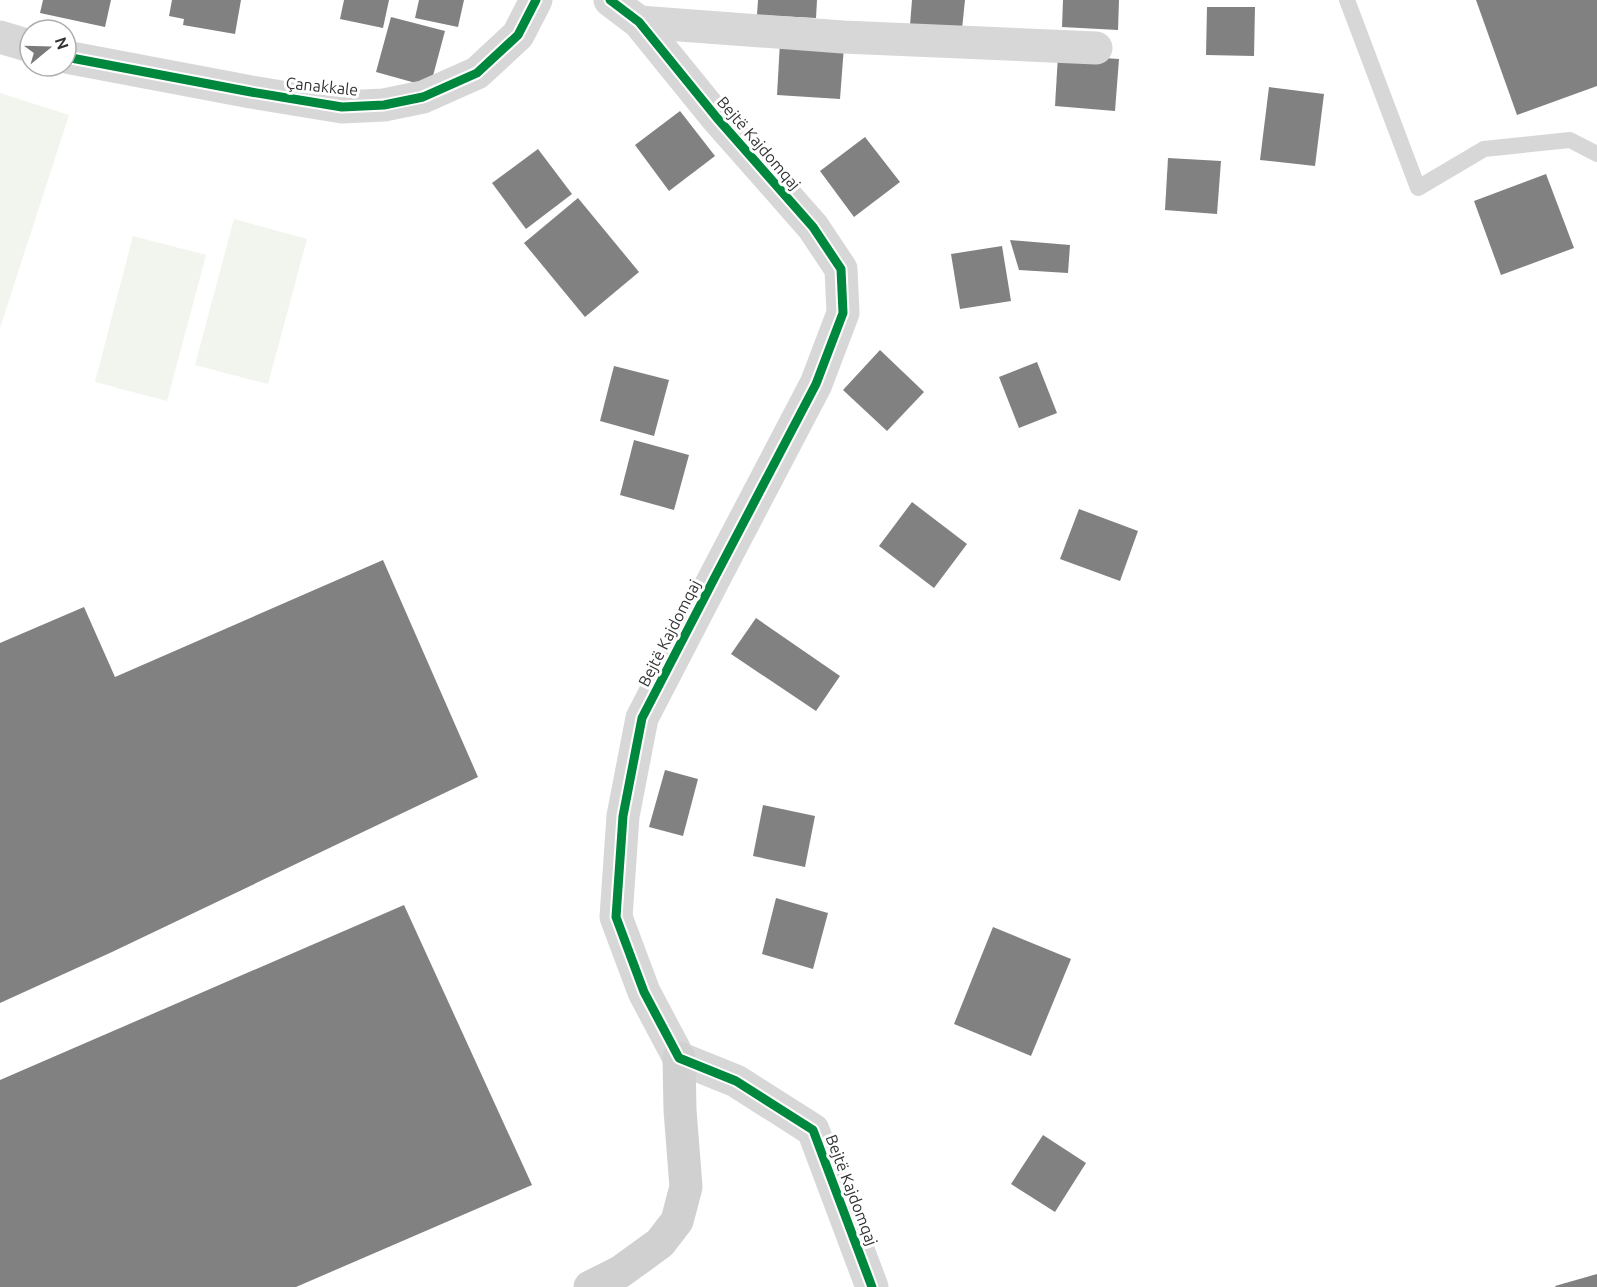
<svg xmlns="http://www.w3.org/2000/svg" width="1597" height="1287" font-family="Ubuntu,sans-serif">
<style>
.green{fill:#f1f5ed}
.building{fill:#818181}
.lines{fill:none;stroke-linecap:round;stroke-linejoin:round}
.lane{stroke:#d7d7d7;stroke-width:16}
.street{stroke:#d7d7d7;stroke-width:33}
.secondary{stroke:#d0d0d0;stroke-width:33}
.cycleway-casing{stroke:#fff;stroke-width:13}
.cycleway{stroke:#00873e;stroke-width:9}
.labels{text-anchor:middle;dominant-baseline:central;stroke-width:6;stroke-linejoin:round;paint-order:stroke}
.street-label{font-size:16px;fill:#333;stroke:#fff}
</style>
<rect width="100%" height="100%" fill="#fff"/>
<!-- green -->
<g class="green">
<polygon points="0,93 69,115 0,328"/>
<polygon points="234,219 307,239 268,384 195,365"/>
<polygon points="133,236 206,255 167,401 95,382"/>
</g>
<!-- building -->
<g class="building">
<polygon points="43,0 111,0 105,27 40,13"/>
<polygon points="172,0 241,0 235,34 183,25 184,19 169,16"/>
<polygon points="344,0 389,0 383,28 340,19"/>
<polygon points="419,0 464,0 458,27 415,18"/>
<polygon points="758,0 817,0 816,18 757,15"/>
<polygon points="912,0 965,0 962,29 910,25"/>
<polygon points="1063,0 1119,0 1118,30 1062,27"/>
<polygon points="1476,0 1597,0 1597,86 1517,115"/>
<polygon points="1207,7 1255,7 1254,56 1206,55"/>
<polygon points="391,17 445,31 430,87 376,72"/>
<polygon points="780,42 844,46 840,99 777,95"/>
<polygon points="1058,55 1119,59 1115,111 1055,106"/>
<polygon points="1269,87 1324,94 1315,166 1260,160"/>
<polygon points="680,111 715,156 669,191 635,145"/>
<polygon points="865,137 900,182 854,217 820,171"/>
<polygon points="538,149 572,194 526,229 492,183"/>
<polygon points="1168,158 1221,161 1217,214 1165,210"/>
<polygon points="1546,174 1574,248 1501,275 1474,201"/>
<polygon points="578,198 639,272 585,317 524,243"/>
<polygon points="1010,240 1070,245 1068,273 1019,270"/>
<polygon points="1002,246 1011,301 960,309 951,254"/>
<polygon points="880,350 924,392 887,431 843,390"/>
<polygon points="1037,362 1057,413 1019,428 999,377"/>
<polygon points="614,366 669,380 654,436 600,421"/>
<polygon points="634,440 689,455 674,510 620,495"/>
<polygon points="912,502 967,544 934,588 879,546"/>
<polygon points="1079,509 1138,531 1120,581 1060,559"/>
<polygon points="383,560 478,777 112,952 0,1003 0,643 84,607 115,677"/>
<polygon points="756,618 840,676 816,711 731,654"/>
<polygon points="665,770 698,779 683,836 649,827"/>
<polygon points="763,805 815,816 805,867 753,856"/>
<polygon points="776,898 828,913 813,969 762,954"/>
<polygon points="404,905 532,1185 296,1287 0,1287 0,1080"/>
<polygon points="993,927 1071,959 1031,1056 954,1024"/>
<polygon points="1043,1135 1086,1163 1055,1212 1011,1184"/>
<polygon points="1597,1274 1597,1287 1556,1287 1555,1286"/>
</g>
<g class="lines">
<!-- lane -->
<polyline class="lane" points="1347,0 1418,188 1484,149 1570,140 1597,154"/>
<!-- street -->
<g class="street">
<polyline points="610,0 639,22 717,118 813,227 841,269 843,313 816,384 716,575 642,718 623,816 616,917 644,992 679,1058 736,1081 813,1130 872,1287"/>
<polyline points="639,22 843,37 1096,48"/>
<polyline points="0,37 30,46"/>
<polyline points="66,57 251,92 342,107 384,105 423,97 477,73 518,35 536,0"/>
</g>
<!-- secondary -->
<polyline class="secondary" points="590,1287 620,1272 660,1243 677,1221 686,1187 680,1110 679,1058"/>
<defs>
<g id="cycleway">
<polyline points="610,0 639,22 717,118 813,227 841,269 843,313 816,384 716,575 642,718 623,816 616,917 644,992 679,1058 736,1081 813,1130 872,1287"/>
<polyline points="66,57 251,92 342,107 384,105 423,97 477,73 518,35 536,0"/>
</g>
</defs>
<!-- cycleway casing -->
<use href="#cycleway" class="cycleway-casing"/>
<!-- cycleway -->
<use href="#cycleway" class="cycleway"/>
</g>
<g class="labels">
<!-- street labels -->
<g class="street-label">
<text transform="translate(322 86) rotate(6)">Çanakkale</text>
<text transform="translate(759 143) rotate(49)">Bejtë Kajdomqaj</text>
<text transform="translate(669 633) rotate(-63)">Bejtë Kajdomqaj</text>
<text transform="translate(852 1190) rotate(69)">Bejtë Kajdomqaj</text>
</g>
</g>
<!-- north arrow -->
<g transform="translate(48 48) rotate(71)"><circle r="28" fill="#ffffff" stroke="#adadad" stroke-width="1.5"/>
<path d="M0-4.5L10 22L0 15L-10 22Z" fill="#7a7a7a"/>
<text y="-9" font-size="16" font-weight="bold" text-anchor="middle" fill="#333333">N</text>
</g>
</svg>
